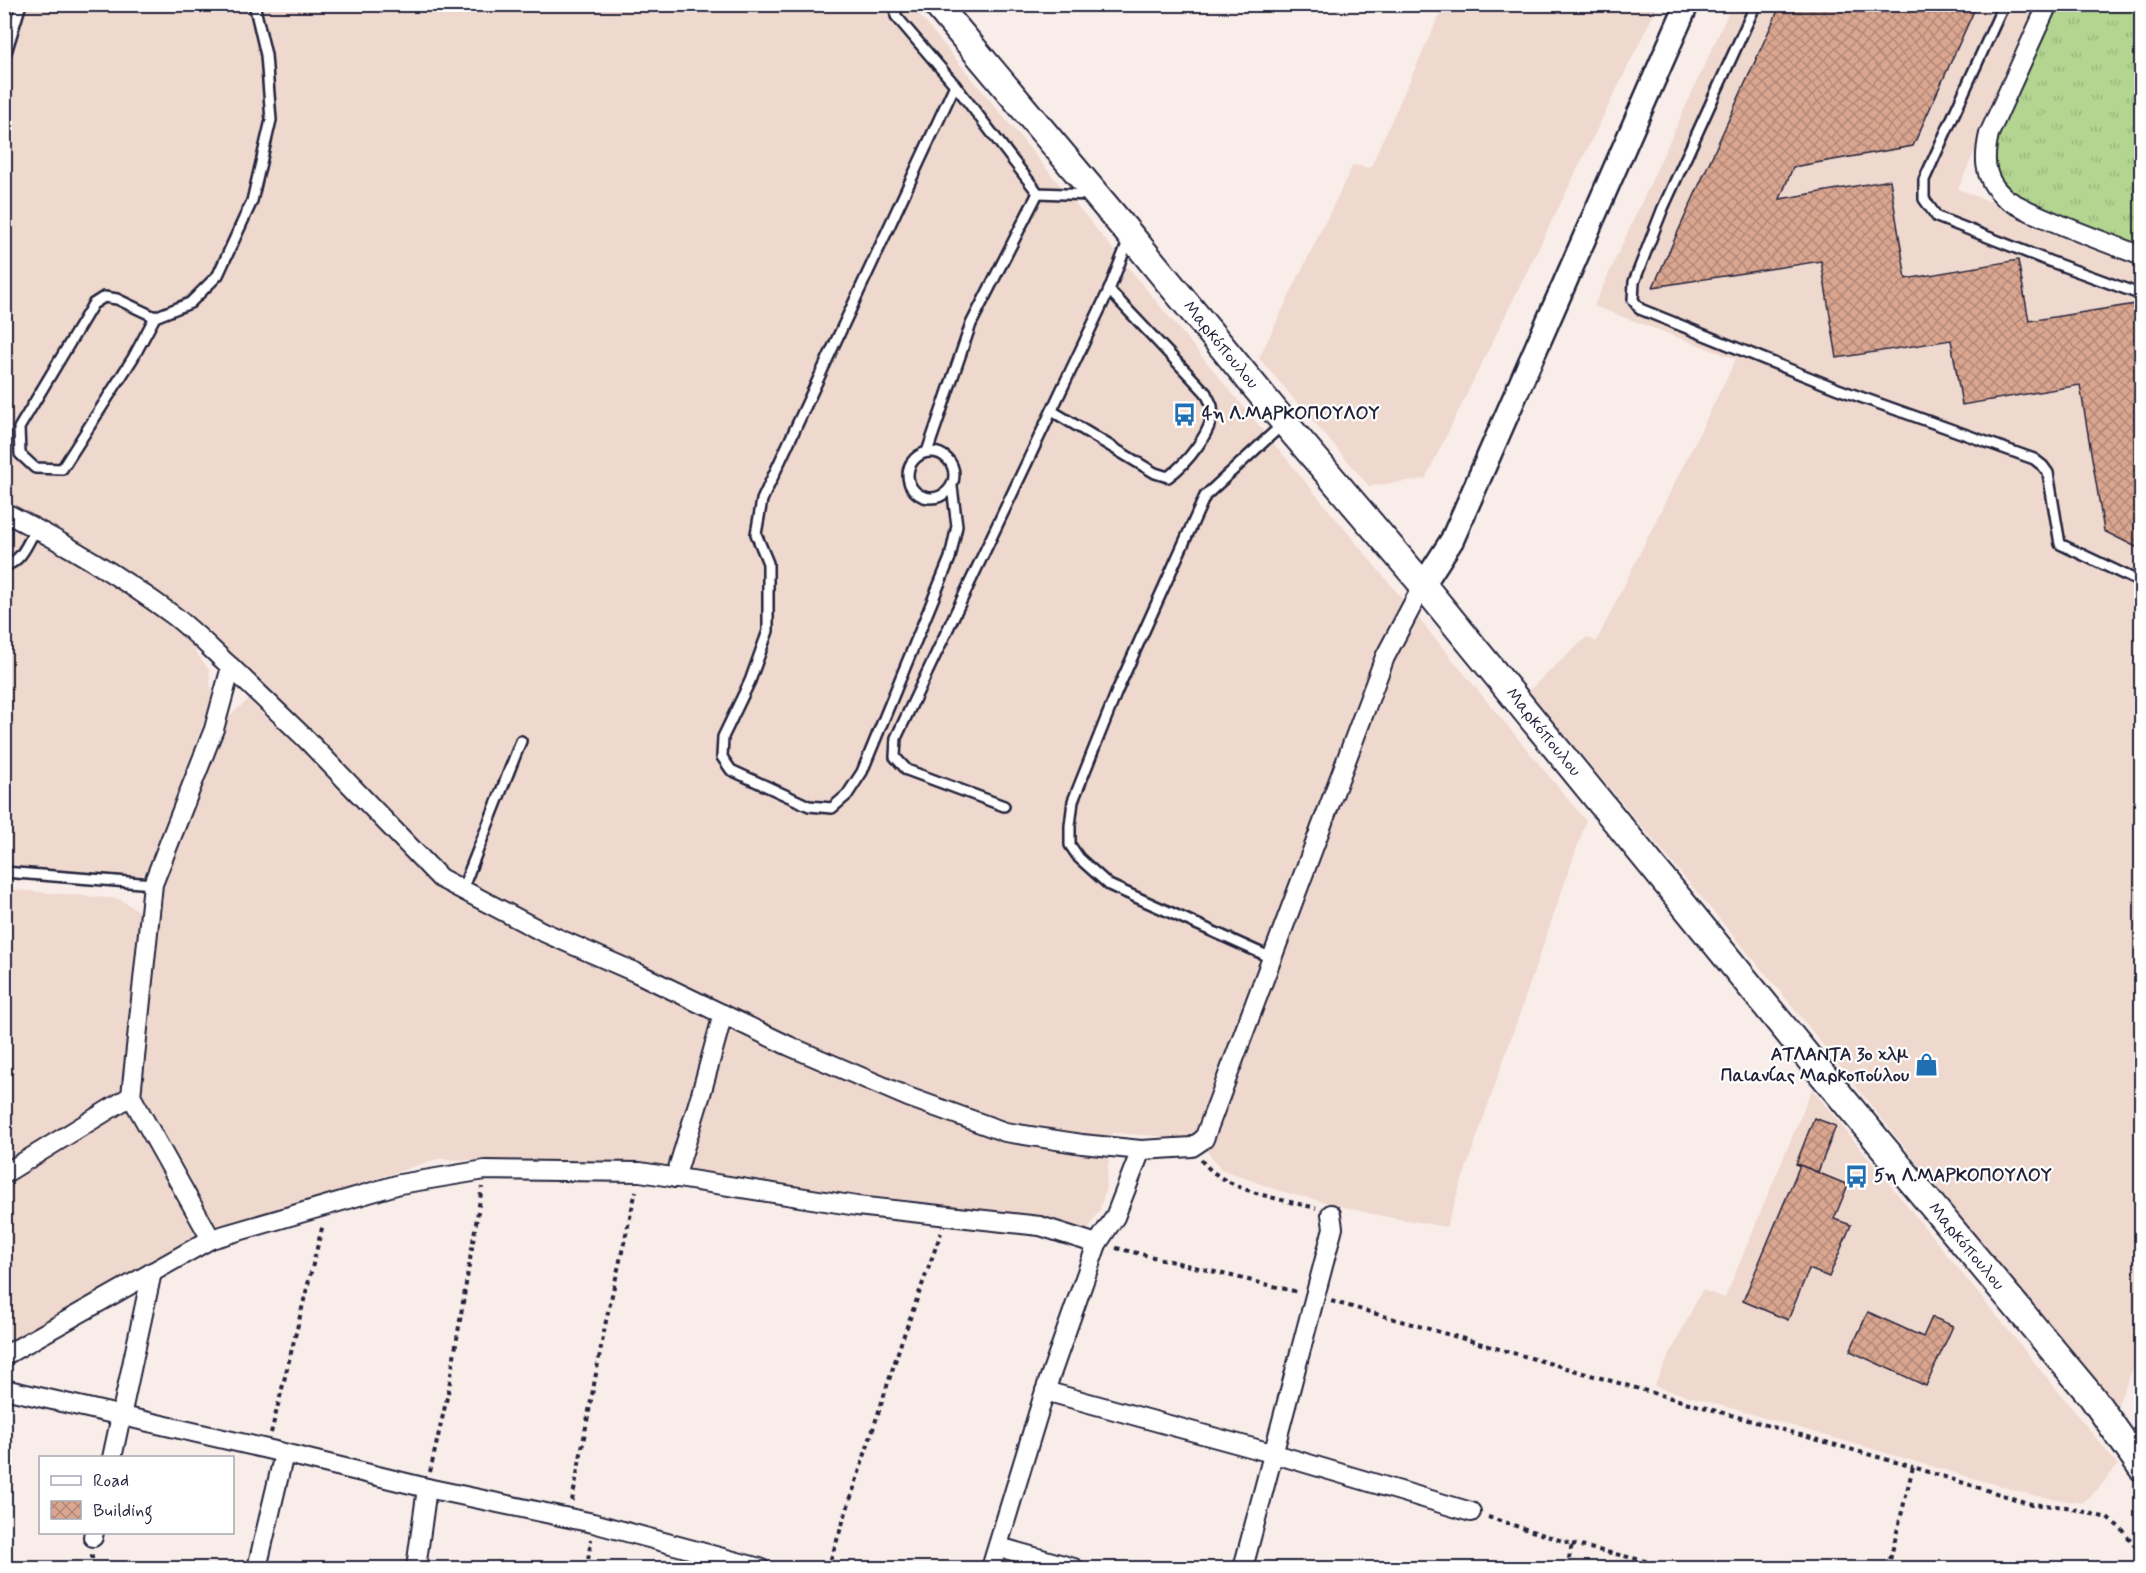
<svg xmlns="http://www.w3.org/2000/svg" width="2146" height="1573" font-family="Mynerve,sans-serif">
<style>
.built{fill:#efd8ce}
.grass{fill:url(#grass-tufts);stroke:#6a7c66;stroke-width:1.5}
.building{fill:url(#building-cross-hatch);stroke:#22223b;stroke-width:1.5}
.lines{fill:none;stroke-linecap:round;stroke-linejoin:round}
.service-casing{stroke:#22223b;stroke-width:14}
.minor-casing{stroke:#22223b;stroke-width:22}
.tertiary-casing{stroke:#22223b;stroke-width:27}
.secondary-casing{stroke:#22223b;stroke-width:30}
.path{stroke:#22223b;stroke-width:4;stroke-dasharray:4.5 4.5;stroke-linecap:butt}
.service{stroke:#fff;stroke-width:9}
.minor{stroke:#fff;stroke-width:18}
.tertiary{stroke:#fff;stroke-width:22}
.secondary{stroke:#fff;stroke-width:26}
.labels{text-anchor:middle;dominant-baseline:central;stroke-width:4.5;stroke-linejoin:round;paint-order:stroke}
.street-label{font-size:18px;fill:#22223b;stroke:#fff}
.poi-label{font-size:18px;font-weight:bold;fill:#22223b;stroke:#fff;text-anchor:start}
</style>
<defs>
<pattern id="grass-tufts" width="24" height="20" patternUnits="userSpaceOnUse" patternTransform="scale(1.5)"><rect width="24" height="20" fill="#b3d590"/><path d="M3 7l-1-3M5 7V3M7 7l1-3M15 17l-1-3M17 17v-4M19 17l1-3" fill="none" stroke="#9ab77d"/></pattern>
<pattern id="building-cross-hatch" width="8" height="8" patternUnits="userSpaceOnUse" patternTransform="scale(1.5)"><rect width="8" height="8" fill="#dba690"/><path d="M0 0l8 8M0 8l8-8" fill="none" stroke="#b18777"/></pattern>
</defs>
<rect width="100%" height="100%" fill="#f8ede9"/>
<filter id="ink" filterUnits="userSpaceOnUse"><feTurbulence type="fractalNoise" baseFrequency=".0167" numOctaves="2"/><feDisplacementMap in="SourceGraphic" scale="12" xChannelSelector="R" yChannelSelector="G"/><feConvolveMatrix kernelMatrix="1 2 1 2 8 2 1 2 1" color-interpolation-filters="sRGB"/></filter>
<g filter="url(#ink)">
<!-- built -->
<g class="built">
<polygon points="4,5 911,5 1586,821 1446,1227 1372,1214 1280,1191 1221,1169 1207,1151 1157,1136 1112,1133 1105,1192 1099,1211 1086,1233 1035,1215 797,1188 635,1165 437,1159 212,1232 136,1095 159,884 222,722 248,700 279,729 288,708 206,634 194,650 209,670 212,699 149,871 139,877 5,869"/>
<polygon points="1444,5 1658,5 1425,479 1369,486 1259,358 1353,165 1370,168"/>
<polygon points="1732,5 2039,5 1958,189 2141,262 2142,1348 2115,1411 1784,996 1528,691 1587,637 1596,642 1736,359 1594,306"/>
<polygon points="4,889 119,899 147,916 119,1099 4,1168"/>
<polygon points="1812,1089 2118,1465 2097,1490 2082,1503 2032,1495 1654,1386 1702,1290 1725,1298"/>
<polygon points="130,1104 203,1236 5,1345 5,1183"/>
</g>
<!-- grass -->
<polygon class="grass" points="2059,5 2141,5 2141,248 2009,195 1995,174 1993,141"/>
<!-- building -->
<g class="building">
<polygon points="1781,4 1977,4 1913,146 1793,167 1780,199 1890,180 1906,279 2018,260 2029,321 2142,303 2142,550 2104,531 2080,385 1962,405 1951,340 1837,358 1821,261 1653,287"/>
<polygon points="1814,1118 1836,1126 1818,1172 1796,1164"/>
<polygon points="1800,1165 1848,1185 1834,1219 1851,1225 1829,1277 1809,1269 1788,1320 1743,1301"/>
<polygon points="1868,1312 1923,1337 1932,1317 1953,1326 1926,1386 1850,1351"/>
</g>
<g class="lines">
<defs>
<g id="service">
<polyline points="895,4 896,16 955,85 1038,193 1091,195"/>
<polyline points="1756,4 1663,208 1634,282 1633,300 1640,309 1838,389 2034,459 2043,466 2048,473 2060,544 2142,583"/>
<polyline points="2004,4 1924,180 1924,199 1937,217 2049,261 2142,295"/>
<polyline points="4,59 21,4"/>
<polyline points="155,317 117,299 104,297 93,304 19,428 20,454 35,468 62,469 133,358 155,317 190,303 218,275 252,201 271,120 266,55 254,4"/>
<path d="M1052,411L1155,473L1168,477C1185,465 1216,429 1212,406C1211,402 1207,397 1206,393L1109,290"/>
<circle cx="931" cy="475" r="23"/>
<polyline points="927,452 971,324 1038,193"/>
<polyline points="952,487 957,526 950,558 862,772 847,795 832,808 809,806 731,770 722,757 723,737 750,681 768,631 768,563 756,534 762,500 955,85"/>
<path d="M4,566C22,562 28,542 36,528"/>
<polyline points="1004,806 907,770 895,757 896,738 1109,290 1129,239"/>
<polyline points="4,872 153,884"/>
<polyline points="462,890 521,741"/>
<polyline points="1272,958 1109,885 1079,858 1070,845 1070,826 1073,801 1117,691 1205,496 1283,424"/>
</g>
<g id="minor">
<path d="M2048,4L1989,134C1984,156 1983,177 2001,194C2008,202 2020,206 2029,211C2066,228 2104,242 2142,256"/>
<path d="M4,512C63,542 120,576 173,615C194,631 212,650 231,667L214,729L153,884L131,1096L211,1239"/>
<polyline points="231,667 307,740 440,878 541,931 637,973 789,1046 908,1097 1005,1132 1082,1144 1141,1150 1192,1147 1204,1139 1385,657 1423,585"/>
<polyline points="1141,1150 1115,1217 1097,1244 1045,1391 1275,1454 1471,1512"/>
<polyline points="4,1174 131,1096"/>
<polyline points="675,1178 701,1094 723,1014"/>
<polyline points="4,1356 211,1239 400,1184 485,1170 640,1172 857,1206 1040,1226 1097,1244"/>
<polyline points="4,1389 267,1449 427,1488 593,1523 760,1568"/>
<polyline points="112,1458 152,1272"/>
<polyline points="93,1537 94,1532"/>
<polyline points="999,1547 1074,1568"/>
<polyline points="257,1568 284,1454"/>
<polyline points="416,1568 427,1488"/>
<polyline points="991,1568 1045,1391"/>
<polyline points="1243,1568 1333,1228 1331,1214"/>
</g>
<polyline id="tertiary" points="1423,585 1452,540 1687,4"/>
<g id="secondary">
<path id="s1" d="M936,4L1130,235L1284,422L1423,585L1817,1068L2092,1397L2142,1468"/>
</g>
</defs>
<!-- service casing -->
<use href="#service" class="service-casing"/>
<!-- minor casing -->
<use href="#minor" class="minor-casing"/>
<!-- tertiary casing -->
<use href="#tertiary" class="tertiary-casing"/>
<!-- secondary casing -->
<use href="#secondary" class="secondary-casing"/>
<!-- path -->
<g class="path">
<path d="M1201,1160C1225,1191 1280,1199 1316,1208"/>
<polyline points="1116,1248 1298,1292"/>
<polyline points="1331,1301 1913,1467"/>
<polyline points="271,1433 323,1224"/>
<polyline points="430,1472 448,1393 482,1187"/>
<polyline points="572,1501 606,1321 636,1191"/>
<polyline points="1488,1517 1572,1544 1567,1568"/>
<polyline points="1572,1544 1676,1568"/>
<polyline points="92,1568 92,1553"/>
<polyline points="587,1568 591,1539"/>
<polyline points="828,1568 901,1343 941,1233"/>
<polyline points="1888,1568 1913,1467 2031,1504 2066,1507 2107,1518 2122,1529 2142,1555"/>
</g>
<!-- service -->
<use href="#service" class="service"/>
<!-- minor -->
<use href="#minor" class="minor"/>
<!-- tertiary -->
<use href="#tertiary" class="tertiary"/>
<!-- secondary -->
<use href="#secondary" class="secondary"/>
</g>
</g>
<!-- icons -->
<defs>
<symbol id="bus-bare" viewBox="-9 -9 18 18"><path d="M-5-6H5V4H4V6H2V4H-2V6H-4V4H-5ZM-3.5-4V0h7V-4ZM-3.5 1.2v1.5H-2V1.2ZM2 1.2v1.5H3.5V1.2Z" fill="#1f6fb2" stroke="#fff" stroke-width="2.5" paint-order="stroke"/></symbol>
<symbol id="shop-bare" viewBox="-9 -9 18 18"><path d="M-5-2.5h2.3a2.7 3.5 0 0 1 5.4 0H5L5.5 6h-11ZM-1.5-2.5h3a1.5 2.3 0 0 0-3 0Z" fill="#1f6fb2" stroke="#fff" stroke-width="2.5" paint-order="stroke"/></symbol>
</defs>
<g fill-rule="evenodd">
<use href="#bus-bare" x="1168" y="398" width="33" height="33"/>
<use href="#shop-bare" x="1910" y="1048" width="33" height="33"/>
<use href="#bus-bare" x="1840" y="1160" width="33" height="33"/>
</g>
<g class="labels">
<!-- street labels -->
<g class="street-label">
<text stroke="none"><textPath href="#s1" startOffset="444">Μαρκόπουλου</textPath></text>
<text stroke="none"><textPath href="#s1" startOffset="948">Μαρκόπουλου</textPath></text>
<text stroke="none"><textPath href="#s1" startOffset="1614">Μαρκόπουλου</textPath></text>
</g>
<!-- poi labels -->
<g class="poi-label">
<text x="1202" y="414">4η Λ.ΜΑΡΚΟΠΟΥΛΟΥ</text>
<text x="1909" y="1055" text-anchor="end">ΑΤΛΑΝΤΑ 3ο χλμ<tspan x="1909" dy="21">Παιανίας Μαρκοπούλου</tspan></text>
<text x="1874" y="1176">5η Λ.ΜΑΡΚΟΠΟΥΛΟΥ</text>
</g>
</g>
<!-- margin -->
<rect width="2146" height="1573" fill="none" stroke="#fff" stroke-width="24"/>
<rect x="12" y="12" width="2122" height="1549" fill="none" stroke="#22223b" stroke-width="2" filter="url(#ink)"/>
<!-- legend -->
<rect x="39" y="1456" width="195" height="78" fill="#ffffff" stroke="#a7a7b1" stroke-width="1.5"/>
<rect x="51" y="1476" width="30" height="9" fill="#ffffff" stroke="#a7a7b1" stroke-width="1.5"/>
<text x="93" y="1486" font-size="18" fill="#22223b">Road</text>
<rect x="51" y="1501" width="30" height="18" fill="url(#building-cross-hatch)" stroke="#a7a7b1" stroke-width="1.5"/>
<text x="93" y="1516" font-size="18" fill="#22223b">Building</text>
</svg>
